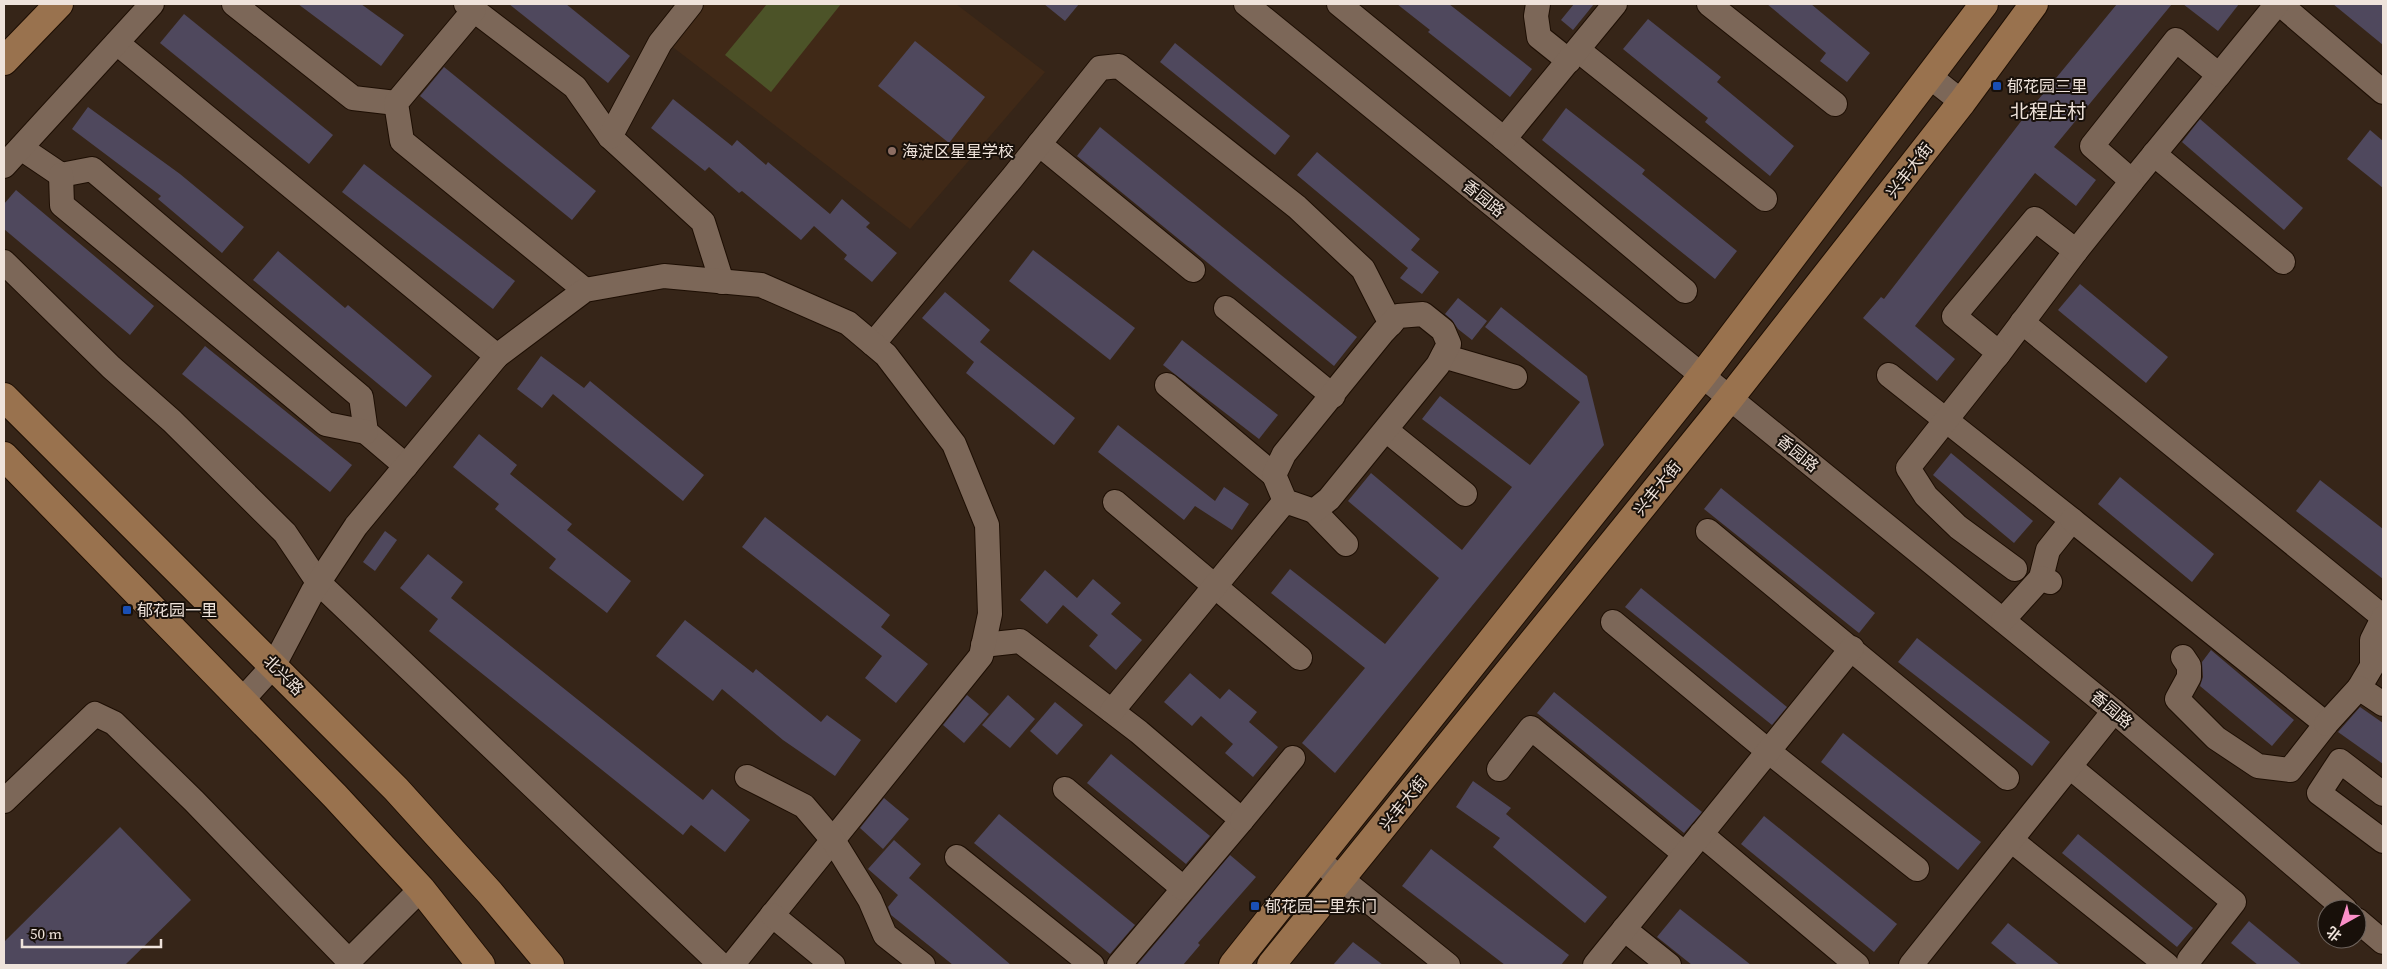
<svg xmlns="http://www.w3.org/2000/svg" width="2387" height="969" font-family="'Source Serif 4','Noto Sans SC',serif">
<rect width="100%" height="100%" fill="#362518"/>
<!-- built -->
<path fill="#402917" d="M703,4H956L1045,72L910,229L670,45Z"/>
<!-- green -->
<path fill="#4c5328" d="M767,4H841L771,92L725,55Z"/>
<!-- building -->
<g fill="#4f485d">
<path d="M298,4H361L404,35L381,66Z"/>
<path d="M509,4H566L630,56L608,83Z"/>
<path d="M1044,4H1079L1065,21Z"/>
<path d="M1397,4H1449L1532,69L1510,97L1428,32L1430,30Z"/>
<path d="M1574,4H1594L1573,30L1561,20Z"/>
<path d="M1767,4H1811L1870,53L1847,82L1820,61L1826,53Z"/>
<path d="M2117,4H2172L2054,147L2096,180L2076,206L2035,173L1915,326L1955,359L1937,381L1863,318L1881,297L1884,299L2029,111Z"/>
<path d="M2183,4H2239L2218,31Z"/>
<path d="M2333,4H2383V45Z"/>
<path d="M184,14L333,135L309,164L160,43Z"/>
<path d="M1648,19L1721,77L1717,82L1794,146L1770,176L1705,122L1708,118L1623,49Z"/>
<path d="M915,41L985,97L949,143L878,86Z"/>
<path d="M1175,43L1290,136L1275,155L1160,62Z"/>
<path d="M444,67L596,191L572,220L420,96Z"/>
<path d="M673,99L732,146L737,140L766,165L768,162L830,214L842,199L870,223L866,227L897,253L872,282L844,259L847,255L814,226L801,240L742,191L739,193L709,167L705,171L651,128Z"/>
<path d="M88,107L180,174L244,227L222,253L158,199L161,196L72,129Z"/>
<path d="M1566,108L1645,170L1642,174L1737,251L1715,279L1542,140Z"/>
<path d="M2200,119L2303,208L2284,230L2182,142Z"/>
<path d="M1100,127L1357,337L1334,366L1077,156Z"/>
<path d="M2370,130L2383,141V188L2347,159Z"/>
<path d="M1317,152L1420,239L1411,250L1439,272L1422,294L1400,278L1408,268L1297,175Z"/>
<path d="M364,164L515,281L493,309L342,192Z"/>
<path d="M16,190L154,306L130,335L4,229V204Z"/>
<path d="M1033,250L1135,328L1110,360L1009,281Z"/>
<path d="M278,251L345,308L348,305L432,376L406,407L253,280Z"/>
<path d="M2080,284L2168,357L2146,383L2058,310Z"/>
<path d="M945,292L990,330L980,342L1075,418L1054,445L966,373L974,362L922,318Z"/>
<path d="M1458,298L1487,321L1472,340L1458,329L1452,320L1445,314Z"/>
<path d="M1501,307L1587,376L1604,445L1335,773L1302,743L1365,668L1271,593L1290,569L1385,644L1439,578L1348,501L1371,473L1462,550L1512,487L1422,419L1440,396L1530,465L1580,402L1485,327Z"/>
<path d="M1182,340L1278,415L1259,439L1163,365Z"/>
<path d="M205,346L352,465L330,492L182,374Z"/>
<path d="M541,356L584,388L590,381L704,475L683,501L553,394L542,408L517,389Z"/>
<path d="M1118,425L1215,501L1224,487L1249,504L1232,530L1195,506L1184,520L1098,452Z"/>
<path d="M479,434L517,465L510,474L572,524L567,530L631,581L607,613L549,568L556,559L495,509L499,504L453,467Z"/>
<path d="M1951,453L2033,521L2014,543L1933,475Z"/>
<path d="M2120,477L2214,554L2192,582L2098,504Z"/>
<path d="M2320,480L2383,529V579L2296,511Z"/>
<path d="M1721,488L1875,613L1859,633L1704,509Z"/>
<path d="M765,517L890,615L881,627L928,664L896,703L865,678L882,656L742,547Z"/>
<path d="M385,531L397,540L375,571L363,562Z"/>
<path d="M428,554L463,582L451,598L703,800L712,789L750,820L725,852L691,825L683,835L429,631L438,619L400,588Z"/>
<path d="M1045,570L1077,598L1093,579L1121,603L1111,614L1142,640L1116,670L1089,646L1098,635L1063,605L1047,624L1020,600Z"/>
<path d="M1641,588L1787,707L1772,725L1625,607Z"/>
<path d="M685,620L753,673L756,669L821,722L827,715L861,740L835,776L783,740L722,689L713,701L656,656Z"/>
<path d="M1917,638L2050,742L2032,766L1898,662Z"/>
<path d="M2211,650L2294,720L2272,746L2200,686L2203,677L2202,662Z"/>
<path d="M1190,673L1220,699L1229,689L1257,712L1249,722L1278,747L1253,777L1225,753L1233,744L1201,716L1192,726L1164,702Z"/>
<path d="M1554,692L1702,812L1684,833L1537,713Z"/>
<path d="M967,695L989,714L964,743L943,725Z"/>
<path d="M1008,695L1035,719L1010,748L982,725Z"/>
<path d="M1055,702L1083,725L1057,755L1030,731Z"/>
<path d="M2360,707L2383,723V764L2338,732Z"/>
<path d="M1843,733L1981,842L1958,870L1821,762Z"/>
<path d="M1111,754L1210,836L1186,864L1087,783Z"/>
<path d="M1473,781L1511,808L1506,814L1607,897L1585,923L1493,847L1500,838L1456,807Z"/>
<path d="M884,798L909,819L883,849L860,828Z"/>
<path d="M999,814L1135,925L1110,954L974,843Z"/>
<path d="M1764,816L1897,924L1874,952L1741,844Z"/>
<path d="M120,827L191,900L125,965H4V942Z"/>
<path d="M2078,834L2193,928L2177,947L2062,853Z"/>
<path d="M894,840L921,864L909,878L1011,965H953L891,915L888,907L898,895L868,869Z"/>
<path d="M1431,849L1569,955L1561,965H1505L1402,886Z"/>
<path d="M1230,855L1256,877L1198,943L1200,945L1183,965H1137Z"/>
<path d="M1680,909L1751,965H1692L1657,937Z"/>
<path d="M2249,921L2302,965H2258L2231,943Z"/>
<path d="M2008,923L2060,965H2018L1991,943Z"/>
<path d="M1353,942L1383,965H1333Z"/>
</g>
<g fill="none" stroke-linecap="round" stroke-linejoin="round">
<defs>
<g id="minor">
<path d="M234,4L353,98L396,103"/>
<path d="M466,4L575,87L610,137L703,222L722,282"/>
<path d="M1246,4L2114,711L2345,909"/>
<path d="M1339,4L1504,139L1685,291"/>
<path d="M1538,4L1536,16L1539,37L1569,61"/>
<path d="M1709,4L1835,104"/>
<path d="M2280,4L2383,92"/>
<path d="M474,10L396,103L402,141L585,290"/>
<path d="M117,43L497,356"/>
<path d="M1578,50L1765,199"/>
<path d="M1929,76L1962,102"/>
<path d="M610,137L660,43L691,4"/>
<path d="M1504,139L1615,4"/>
<path d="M1039,144L1193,270"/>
<path d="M21,148L61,175L92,169L361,397L366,432L406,466"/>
<path d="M2154,154L2283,262"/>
<path d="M4,166L152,4"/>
<path d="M61,175L62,205L326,424L366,432"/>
<path d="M2132,181L2219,75"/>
<path d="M4,262L111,367L172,421L285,533L318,582L721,965"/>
<path d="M1226,308L1333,396"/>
<path d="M2022,322L2383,617"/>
<path d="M873,344L1012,178L1100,68L1119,66L1297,207L1363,269L1391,324"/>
<path d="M1443,356L1515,377"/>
<path d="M1997,356L2076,251"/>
<path d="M1889,375L2072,520L2048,550L2041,578"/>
<path d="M1167,385L1274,475"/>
<path d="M1386,430L1465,494"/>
<path d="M1115,502L1300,658"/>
<path d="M1314,511L1346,544"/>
<path d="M2072,520L2326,724L2290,770L2258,766L2216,738L2177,699L2189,677V666L2183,657"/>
<path d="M1708,531L2007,778"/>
<path d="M2015,569L1958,527L1926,496L1908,468L1999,353L1954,316L2035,219L2076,251L2132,181L2092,146L2176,40L2219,75L2277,4"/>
<path d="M2003,620L2041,578L2050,582"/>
<path d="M1613,622L1768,751L1917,869"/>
<path d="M983,645L1020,641L1139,732L1242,820L1119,965"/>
<path d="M2359,688L2372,666V640L2383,618"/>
<path d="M242,700L274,665L313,591L356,526L497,356L585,290L664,276L761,285L848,323L886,355L954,444L987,525L990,614L981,656L732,965"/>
<path d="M1112,711L1285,501L1274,475L1284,454L1383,332L1398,316L1423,314L1443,330L1449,344L1438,365L1329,499L1314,511L1285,501"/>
<path d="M2326,724L2359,688L2383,704"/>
<path d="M2070,767L2234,902L2189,960"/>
<path d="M1499,769L1531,728L1685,854"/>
<path d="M747,777L804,806L833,840L870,900L885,935L923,965"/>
<path d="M1065,789L1183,888"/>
<path d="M2383,794L2340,761L2319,793L2383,841"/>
<path d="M4,801L95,714L114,723L194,801L349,961L421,889"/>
<path d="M1242,820L1293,758"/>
<path d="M1701,834L1857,965"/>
<path d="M2011,840L2167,965"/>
<path d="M957,857L1092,965"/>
<path d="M1318,860L1448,965"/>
<path d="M772,915L833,965"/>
<path d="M2357,920L2383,942"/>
<path d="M1624,929L1669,965"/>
<path d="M1595,965L1852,648"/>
<path d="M1911,965L2114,711"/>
</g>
<g id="major">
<path d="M4,61L59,4"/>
<path d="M4,397L396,789L490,893L550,965"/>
<path d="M4,456L335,796L421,889L481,965"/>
<path d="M1233,965L1702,376L1984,4"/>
<path d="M1271,965L1730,398L1962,102L2034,4"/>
</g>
</defs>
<!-- minor casing -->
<use href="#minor" stroke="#1d0e03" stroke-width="26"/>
<!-- major casing -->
<use href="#major" stroke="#1d0e03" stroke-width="30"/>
<!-- minor -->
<use href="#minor" stroke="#7c6758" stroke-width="24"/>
<!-- major -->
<use href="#major" stroke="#99724e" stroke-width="28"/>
</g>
<!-- markers -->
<g fill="#1a4fb4" stroke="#18100a" stroke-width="2">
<rect x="1992" y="81" width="10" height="10" rx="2.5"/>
<rect x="122" y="605" width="10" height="10" rx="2.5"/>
<rect x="1250" y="901" width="10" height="10" rx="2.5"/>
</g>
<circle fill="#8d6e63" stroke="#18100a" stroke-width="2" cx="892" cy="151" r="5"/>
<g text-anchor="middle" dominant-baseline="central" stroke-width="4" stroke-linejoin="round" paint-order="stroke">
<!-- poi labels -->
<g font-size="16" fill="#efe3db" stroke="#18100a" text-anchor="start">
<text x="2007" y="86">郁花园三里</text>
<text x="902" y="151">海淀区星星学校</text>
<text x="137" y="610">郁花园一里</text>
<text x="1265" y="906">郁花园二里东门</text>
</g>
<!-- street labels -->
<g font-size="16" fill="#efe3db" stroke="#18100a">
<text transform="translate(1909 170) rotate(-52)">兴丰大街</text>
<text transform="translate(1484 198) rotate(39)">香园路</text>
<text transform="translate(1798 453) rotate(39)">香园路</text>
<text transform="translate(1657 488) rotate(-51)">兴丰大街</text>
<text transform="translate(284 675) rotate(45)">北兴路</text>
<text transform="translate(2112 709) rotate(40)">香园路</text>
<text transform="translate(1403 803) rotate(-51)">兴丰大街</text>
</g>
<!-- quarter labels -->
<g font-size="19" fill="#efe3db" stroke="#18100a">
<text x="2048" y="111">北程庄村</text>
</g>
</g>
<!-- border -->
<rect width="2387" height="969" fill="none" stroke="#efe3db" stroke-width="10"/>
<!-- north arrow -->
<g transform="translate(2342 924) rotate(219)"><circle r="24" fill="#18100a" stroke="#6e645e"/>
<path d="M0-4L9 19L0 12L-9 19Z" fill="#fa8fc8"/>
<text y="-8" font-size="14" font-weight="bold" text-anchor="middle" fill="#efe3db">北</text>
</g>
<!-- scale -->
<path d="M22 939v8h139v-8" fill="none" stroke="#efe3db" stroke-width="2.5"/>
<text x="30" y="939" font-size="15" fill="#efe3db" stroke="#18100a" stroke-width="4" paint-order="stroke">50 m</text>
</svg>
